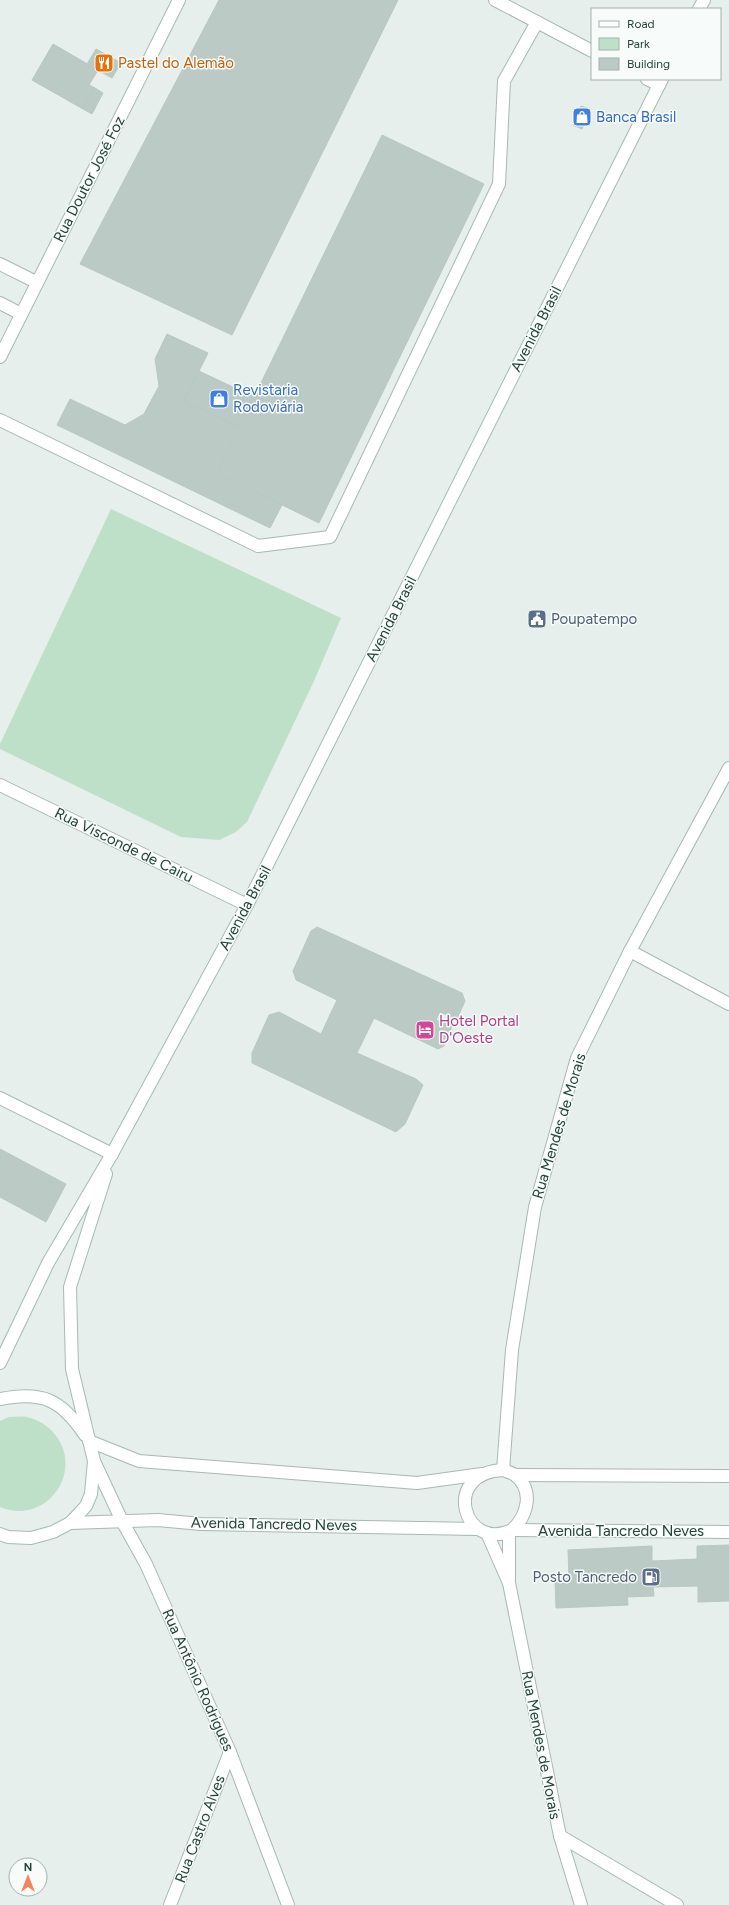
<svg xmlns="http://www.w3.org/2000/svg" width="729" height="1905" font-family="Figtree,sans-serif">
<rect width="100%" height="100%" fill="#e6efeb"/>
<!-- green -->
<g fill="#bfe0c8">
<path d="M111,509L341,618L314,681L247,822L236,832L219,840L181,837L0,749V744Z"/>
<path d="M9,1417C15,1417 22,1416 27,1417C36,1419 45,1424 51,1430C88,1467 48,1527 0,1507V1421Z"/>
</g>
<!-- building -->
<g fill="#bbcac4" stroke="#b8c9c2">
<path d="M219,0H398L232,335L80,264Z"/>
<path d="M53,44L98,70L89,85L95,88L83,109L32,80Z"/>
<path d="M96,49L121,63L112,78L87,64Z"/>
<path d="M95,88L103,93L92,114L83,109Z"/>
<path d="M581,106L590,109L582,129L573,125Z"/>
<path d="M382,135L484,184L319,523L217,473Z"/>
<path d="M167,334L208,353L184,401L239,427L217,473L282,505L270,528L57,425L70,399L125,425L144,414L159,386L155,359Z"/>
<path d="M199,371L254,397L239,427L184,401Z"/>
<path d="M317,927L462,993L465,1001L457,1019L440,1012L436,1020L452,1026L444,1046L438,1049L374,1018L357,1053L416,1079L423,1085L405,1124L396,1132L252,1063V1053L269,1015L279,1012L321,1034L337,1000L296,980L293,971L311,931Z"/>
<path d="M0,1149L66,1184L46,1222L0,1197Z"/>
<path d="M729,1545V1601L698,1602V1586L653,1587L654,1596L627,1597L626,1579H624V1576L569,1578L568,1550L652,1546V1561L697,1559V1546Z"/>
<path d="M624,1576V1579H626L628,1605L556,1608L555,1579Z"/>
</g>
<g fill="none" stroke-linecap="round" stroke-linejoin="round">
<defs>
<path id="service" d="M0,420L258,546L330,537L499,184L504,81L537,22"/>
<g id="minor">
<path d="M495,0L592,51"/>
<path d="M647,79L659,85"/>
<path d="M0,264L36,282"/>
<path d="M0,303L21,314"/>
<path d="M0,357L179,0"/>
<path d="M0,785L247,905"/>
<path d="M630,951L729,1004"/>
<path d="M0,1098L112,1154"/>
<path d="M503,1470L512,1350L535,1207L577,1058L630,951L729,768"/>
<path d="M487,1533L509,1583L560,1836L581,1905"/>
<path d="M509,1579V1532"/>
<path d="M560,1836L677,1905"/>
<path d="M170,1905L230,1752"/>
</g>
<g id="tertiary">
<path d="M89,1441L139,1461L417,1483L482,1474"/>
<path d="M94,1461L122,1521L146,1564L230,1752L288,1905"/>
<path d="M503,1470C506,1471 512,1473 515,1475C534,1490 528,1515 512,1530C464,1553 440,1473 503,1470Z"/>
<path d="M515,1475L729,1476"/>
<path d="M70,1523L158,1520L201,1524L477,1529"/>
<path d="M512,1530L729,1532"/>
</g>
<g id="secondary">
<path d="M699,9L704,0"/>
<path d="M0,1363L48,1263L112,1154L247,905L662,79"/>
<path d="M0,1399C42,1391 61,1399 85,1435"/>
<path d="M0,1534L8,1537L31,1538L53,1532L70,1523L86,1506L91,1494L94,1461L72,1369L70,1287L106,1174"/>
</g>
</defs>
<!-- service casing -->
<use href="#service" stroke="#a8b8b2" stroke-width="14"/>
<!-- minor casing -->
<use href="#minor" stroke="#a8b8b2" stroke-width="14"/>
<!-- tertiary casing -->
<use href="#tertiary" stroke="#a8b8b2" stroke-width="14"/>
<!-- secondary casing -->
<use href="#secondary" stroke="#a4bbb3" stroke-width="14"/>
<!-- service -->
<use href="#service" stroke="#fff" stroke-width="12"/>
<!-- minor -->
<use href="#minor" stroke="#fff" stroke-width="12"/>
<!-- tertiary -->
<use href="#tertiary" stroke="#fff" stroke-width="12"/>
<!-- secondary -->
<use href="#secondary" stroke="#fff" stroke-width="12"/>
</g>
<!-- icons -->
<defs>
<symbol id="restaurant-square" viewBox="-11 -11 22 22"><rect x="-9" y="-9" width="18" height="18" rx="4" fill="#e8710a" stroke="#f7fbf9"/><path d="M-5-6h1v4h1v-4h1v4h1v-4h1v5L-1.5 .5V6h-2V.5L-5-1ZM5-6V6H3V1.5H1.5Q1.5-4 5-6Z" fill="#fff"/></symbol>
<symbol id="shop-square" viewBox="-11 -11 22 22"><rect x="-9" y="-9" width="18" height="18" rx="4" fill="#3f7fe0" stroke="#f7fbf9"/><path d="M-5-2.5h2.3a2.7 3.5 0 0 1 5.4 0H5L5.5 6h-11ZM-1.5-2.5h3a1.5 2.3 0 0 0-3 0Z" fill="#fff"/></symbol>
<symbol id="civic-square" viewBox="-11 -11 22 22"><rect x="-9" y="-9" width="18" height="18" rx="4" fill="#5c6f8a" stroke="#f7fbf9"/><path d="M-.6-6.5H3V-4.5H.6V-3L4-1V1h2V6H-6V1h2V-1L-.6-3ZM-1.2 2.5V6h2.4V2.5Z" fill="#fff"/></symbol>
<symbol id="hotel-square" viewBox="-11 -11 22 22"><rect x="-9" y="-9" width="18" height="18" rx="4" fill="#d1479c" stroke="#f7fbf9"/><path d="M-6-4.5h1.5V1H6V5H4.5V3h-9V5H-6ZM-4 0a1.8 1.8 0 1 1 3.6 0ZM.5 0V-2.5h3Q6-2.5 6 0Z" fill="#fff"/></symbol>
<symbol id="fuel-square" viewBox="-11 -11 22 22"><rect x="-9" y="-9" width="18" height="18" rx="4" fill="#5c6f8a" stroke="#f7fbf9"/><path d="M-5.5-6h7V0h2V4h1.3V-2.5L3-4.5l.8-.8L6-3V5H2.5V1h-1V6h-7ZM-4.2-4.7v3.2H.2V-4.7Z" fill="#fff"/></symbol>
</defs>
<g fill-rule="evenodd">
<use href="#restaurant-square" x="93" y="52" width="22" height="22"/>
<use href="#shop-square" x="571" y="106" width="22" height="22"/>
<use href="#shop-square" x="208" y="388" width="22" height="22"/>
<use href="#civic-square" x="526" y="608" width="22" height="22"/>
<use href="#hotel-square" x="414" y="1019" width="22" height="22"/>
<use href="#fuel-square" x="640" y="1566" width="22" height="22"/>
</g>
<g text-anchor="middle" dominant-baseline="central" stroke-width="3" stroke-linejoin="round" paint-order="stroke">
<!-- food labels -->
<g font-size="15" fill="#c56008" stroke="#f7fbf9" text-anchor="start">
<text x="118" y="63">Pastel do Alemão</text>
</g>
<!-- shop labels -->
<g font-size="15" fill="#366cbe" stroke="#f7fbf9" text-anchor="start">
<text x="596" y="117">Banca Brasil</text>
<text x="233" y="390">Revistaria<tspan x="233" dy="17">Rodoviária</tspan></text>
</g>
<!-- street labels -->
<g font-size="15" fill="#24423a" stroke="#f7fbf9">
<text transform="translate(89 179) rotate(-63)">Rua Doutor José Foz</text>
<text transform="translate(536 329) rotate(-63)">Avenida Brasil</text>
<text transform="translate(391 619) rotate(-63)">Avenida Brasil</text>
<text transform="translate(124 845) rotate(26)">Rua Visconde de Cairu</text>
<text transform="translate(245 908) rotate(-62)">Avenida Brasil</text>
<text transform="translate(559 1126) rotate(-73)">Rua Mendes de Morais</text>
<text transform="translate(274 1524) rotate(1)">Avenida Tancredo Neves</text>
<text x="621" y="1531">Avenida Tancredo Neves</text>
<text transform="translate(198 1680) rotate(66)">Rua Antônio Rodrigues</text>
<text transform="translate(541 1745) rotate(79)">Rua Mendes de Morais</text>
<text transform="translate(200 1829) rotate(-69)">Rua Castro Alves</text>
</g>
<!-- service labels -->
<g font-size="15" fill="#4e5e75" stroke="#f7fbf9" text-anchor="start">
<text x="551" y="619">Poupatempo</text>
<text x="637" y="1577" text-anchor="end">Posto Tancredo</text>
</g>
<!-- hotel labels -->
<g font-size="15" fill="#b23c85" stroke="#f7fbf9" text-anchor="start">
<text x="439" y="1021">Hotel Portal<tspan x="439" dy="17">D'Oeste</tspan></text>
</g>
</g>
<!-- legend -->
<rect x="591" y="8" width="130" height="72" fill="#f7fbf9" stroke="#a3b1ad"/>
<rect x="599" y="21" width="20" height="6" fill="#ffffff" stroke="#a3b1ad"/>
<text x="627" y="28" font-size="12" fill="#24423a">Road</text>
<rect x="599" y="38" width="20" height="12" fill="#bfe0c8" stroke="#a3b1ad"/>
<text x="627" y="48" font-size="12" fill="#24423a">Park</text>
<rect x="599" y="58" width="20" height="12" fill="#bbcac4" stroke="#a3b1ad"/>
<text x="627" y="68" font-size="12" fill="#24423a">Building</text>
<!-- north arrow -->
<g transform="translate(28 1877)"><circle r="19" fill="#f7fbf9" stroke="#a3b1ad"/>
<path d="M0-3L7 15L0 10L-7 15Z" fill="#f4845f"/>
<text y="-6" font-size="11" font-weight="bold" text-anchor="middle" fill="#24423a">N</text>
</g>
</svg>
